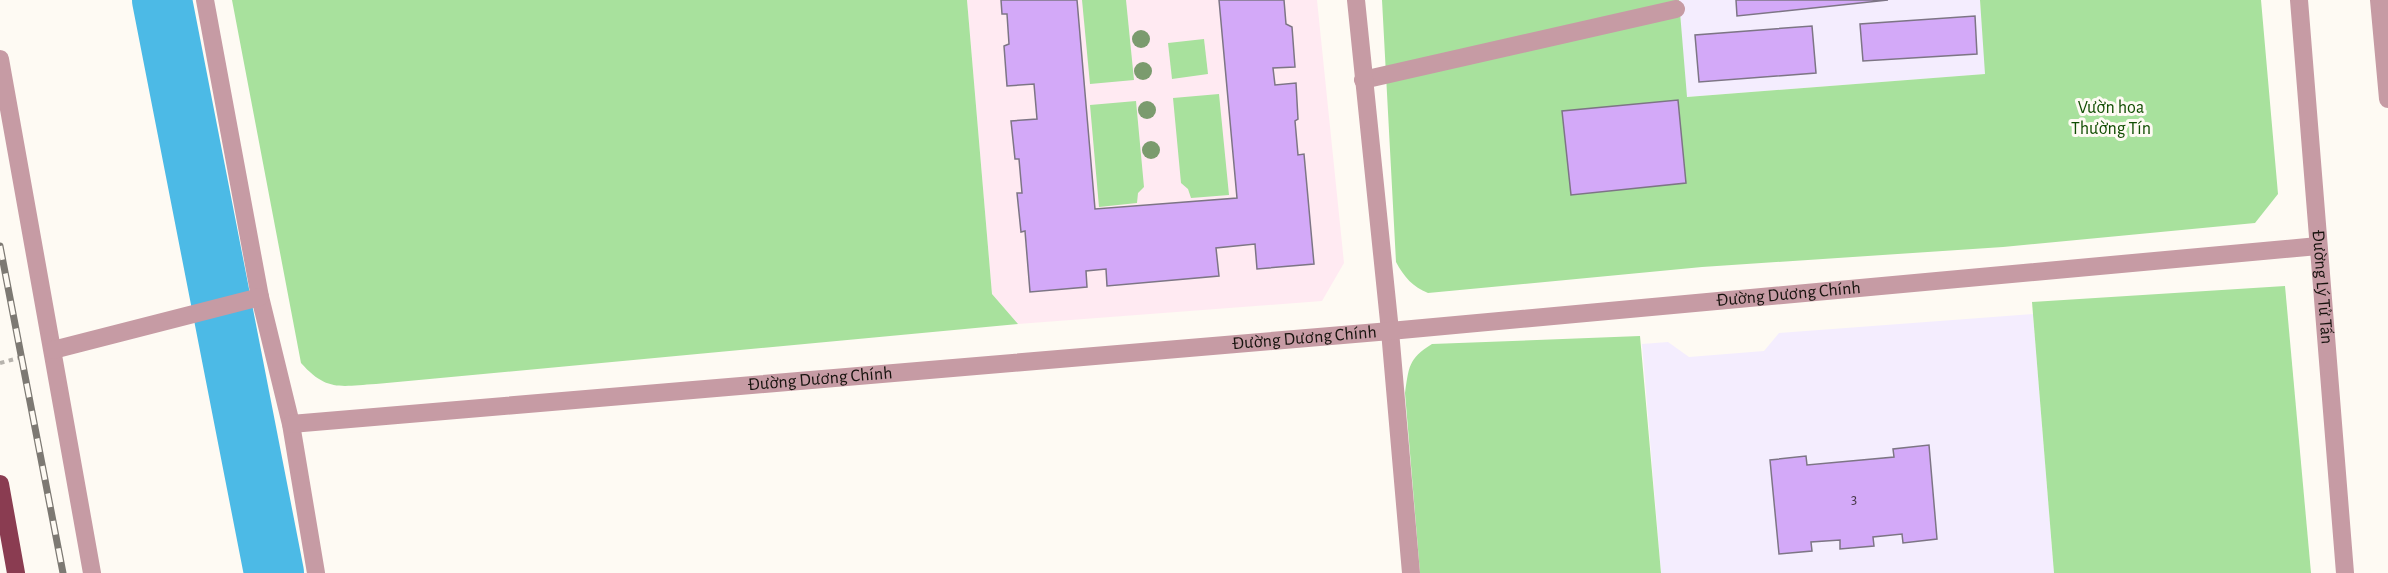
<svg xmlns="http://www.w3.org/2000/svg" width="2388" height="573" font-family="'Alegreya Sans',sans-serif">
<rect width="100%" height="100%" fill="#fefaf3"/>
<!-- commercial -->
<g fill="#f4edfe">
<path d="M1679,0H1980L1986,74L1686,97Z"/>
<path d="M2033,314L2054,573H1661L1642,344L1668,342L1689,357L1764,351L1779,333Z"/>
</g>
<!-- education -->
<path fill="#ffeaf2" d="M967,0H1317L1344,263L1322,301L1018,324L992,294Z"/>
<!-- green -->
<g fill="#a8e19d">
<path d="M232,0H967L992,294L1018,324L376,384C340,386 327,392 301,363Z"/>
<path d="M1082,0H1126L1134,80L1090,84Z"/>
<path d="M1382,0H1679L1687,97L1985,74L1980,0H2261L2278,194L2255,223L2003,247L1702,267L1428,293C1413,287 1404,277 1396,262Z"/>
<path d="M1204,39L1208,74L1172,79L1168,43Z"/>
<path d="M1219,94L1229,195L1191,198L1188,189L1181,183L1173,98Z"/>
<path d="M1136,101L1144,187L1138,193L1137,203L1099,207L1090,105Z"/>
<path d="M2285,286L2311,573H2054L2032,302Z"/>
<path d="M1640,336L1661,573H1420L1405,393C1409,367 1408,359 1432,344Z"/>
</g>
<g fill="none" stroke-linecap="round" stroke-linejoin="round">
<!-- river -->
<path stroke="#4cbae6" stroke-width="60" d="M162,0L274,573"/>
</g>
<!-- building -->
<g fill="#d3a9f8" stroke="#7d7585" stroke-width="1.5">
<path d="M1001,0H1077L1095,209L1237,198L1219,0H1284L1286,24L1292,27L1295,67L1273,68L1275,85L1296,83L1298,119L1295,121L1298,155L1304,154L1314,264L1257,269L1255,244L1216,248L1219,276L1107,286L1106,269L1086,271L1087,287L1030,292L1025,231L1021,232L1017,193H1022L1019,159H1015L1011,121L1037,119L1034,84L1007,86L1004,46L1009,44L1007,14H1002Z"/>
<path d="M1736,0H1888L1737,16Z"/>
<path d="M1975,16L1977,54L1863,61L1860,24Z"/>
<path d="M1812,26L1816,73L1699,82L1695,35Z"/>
<path d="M1678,100L1686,183L1571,195L1562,111Z"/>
<path d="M1929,445L1937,539L1903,543L1902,534L1873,537L1874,546L1840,549V540L1811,542L1812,551L1779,554L1770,460L1806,456L1807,465L1894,457L1893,449Z"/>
</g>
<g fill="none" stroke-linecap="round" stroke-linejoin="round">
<!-- path -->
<path stroke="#b7b3ad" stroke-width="4" stroke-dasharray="4.5 4.5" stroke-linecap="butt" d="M0,363L26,356"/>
<!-- service -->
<path stroke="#c69ba4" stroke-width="18" d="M1363,80L1676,9"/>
<!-- minor -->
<g stroke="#c69ba4" stroke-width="18">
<path d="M205,0L260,297L291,424L316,573"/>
<path d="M1356,0L1390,331L1411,573"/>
<path d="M0,59L92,573"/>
<path d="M53,350L260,297"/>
<path id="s1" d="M291,424L1390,331L2318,246"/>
</g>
<!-- tertiary -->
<g stroke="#c69ba4" stroke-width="18">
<path id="s2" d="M2299,0L2345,573"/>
<path d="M2379,0L2388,99"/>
</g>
<!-- trunk -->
<path stroke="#8a3c51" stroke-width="18" d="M0,484L16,573"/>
<defs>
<path id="rail" d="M0,246L63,573"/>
</defs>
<!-- rail casing -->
<use href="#rail" stroke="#7d7973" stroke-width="7"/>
<!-- rail -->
<use href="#rail" stroke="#fefaf3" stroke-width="4.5" stroke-dasharray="14" stroke-linecap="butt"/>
</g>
<!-- trees -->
<g fill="#7b9b6e">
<circle cx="1141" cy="39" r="9"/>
<circle cx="1143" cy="71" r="9"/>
<circle cx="1147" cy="110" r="9"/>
<circle cx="1151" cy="150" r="9"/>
</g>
<g text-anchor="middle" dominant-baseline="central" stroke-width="6" stroke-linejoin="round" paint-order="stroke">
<!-- number labels -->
<g font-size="15" fill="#463848">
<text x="1854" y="499">3</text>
</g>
<!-- park labels -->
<g font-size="18" fill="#104d02" stroke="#fefaf3">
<text x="2111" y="108">Vườn hoa<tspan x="2111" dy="21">Thường Tín</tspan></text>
</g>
<!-- street labels -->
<g font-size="18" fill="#17130e" stroke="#fefaf3">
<text stroke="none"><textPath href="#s2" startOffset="288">Đường Lý Tử Tấn</textPath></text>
<text stroke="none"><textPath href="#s1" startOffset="1503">Đường Dương Chính</textPath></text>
<text stroke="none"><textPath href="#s1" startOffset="1017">Đường Dương Chính</textPath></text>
<text stroke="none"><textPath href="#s1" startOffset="531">Đường Dương Chính</textPath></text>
</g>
</g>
</svg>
